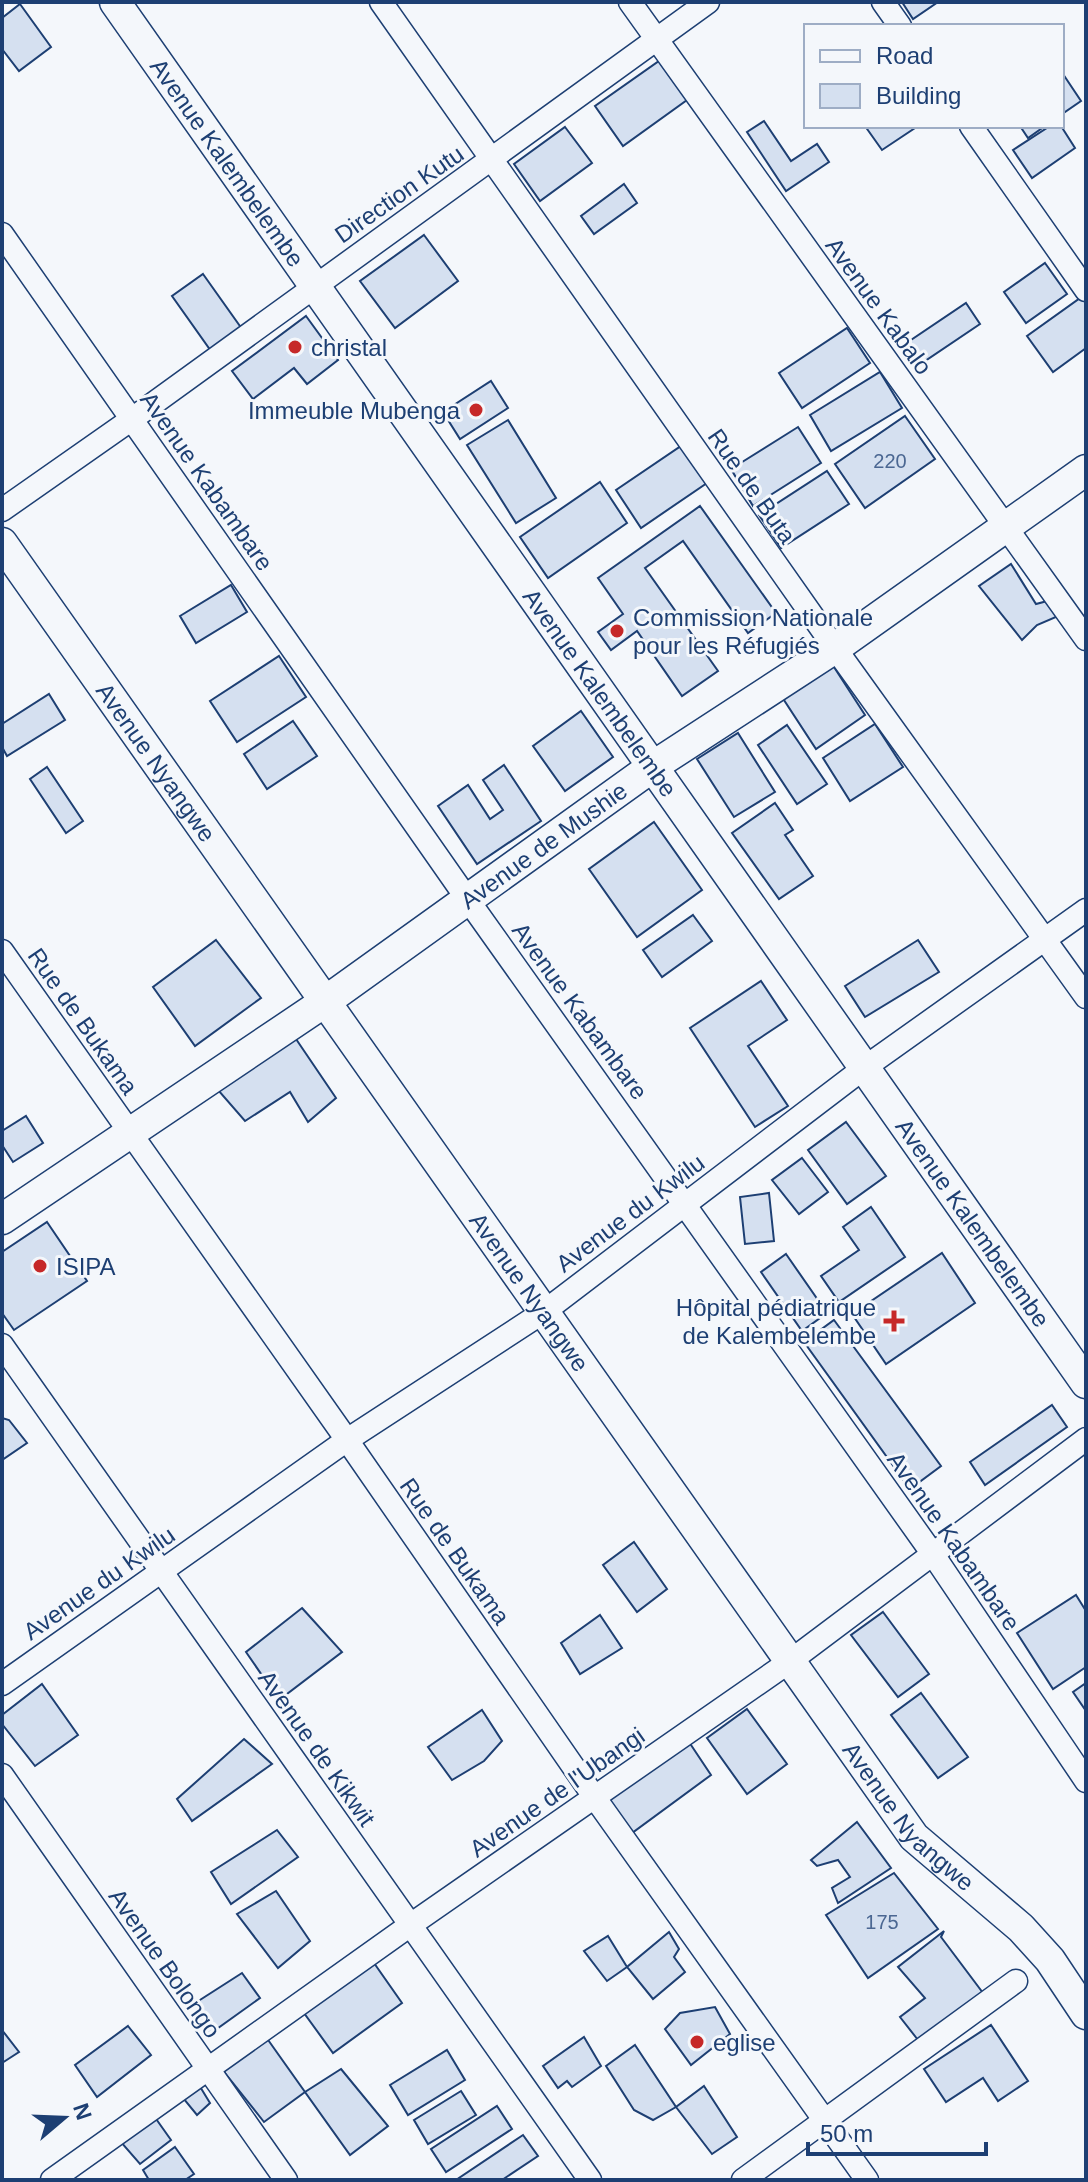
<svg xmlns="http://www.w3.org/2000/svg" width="1088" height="2182" font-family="Arial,sans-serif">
<rect width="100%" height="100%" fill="#f4f7fb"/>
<!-- building -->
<g fill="#d5e0f0" stroke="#1d3f73" stroke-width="2">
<path d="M902,2H938L913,19Z"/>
<path d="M20,4L51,47L19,71L2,49V18Z"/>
<path d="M659,61L687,100L623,146L595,106Z"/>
<path d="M1065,77L1081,101L1062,114V79Z"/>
<path d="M764,121L791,161L817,144L829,162L786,191L747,132Z"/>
<path d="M865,126H918L882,150Z"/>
<path d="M1020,126H1045L1028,138Z"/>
<path d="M1050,126H1061L1075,148L1032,178L1013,150Z"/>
<path d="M565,127L592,163L540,201L514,164Z"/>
<path d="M624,184L637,203L594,234L581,216Z"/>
<path d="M424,235L458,281L395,328L360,281Z"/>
<path d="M1045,263L1067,294L1026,323L1004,292Z"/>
<path d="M203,274L242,329L211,351L172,296Z"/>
<path d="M1083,296L1086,300V348L1053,372L1027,336Z"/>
<path d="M966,303L980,324L922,363L908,342Z"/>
<path d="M306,316L338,360L307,384L294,368L253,399L232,371Z"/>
<path d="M847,328L870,363L802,408L779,373Z"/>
<path d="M880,372L902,408L831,451L810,415Z"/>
<path d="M491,381L508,408L460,439L443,412Z"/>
<path d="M905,416L935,459L865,508L835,464Z"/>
<path d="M508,420L556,498L516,523L467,445Z"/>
<path d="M798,427L821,463L753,506L731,469Z"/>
<path d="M681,446L707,483L641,528L616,490Z"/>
<path d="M827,471L849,504L781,548L759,515Z"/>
<path d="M600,482L627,523L548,578L520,537Z"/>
<path d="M700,506L776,613L748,633L683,541L645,568L718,671L682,696L637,631L611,650L598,632L623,614L598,578Z"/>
<path d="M1011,564L1036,604L1051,600L1056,617L1037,625L1022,640L979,586Z"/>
<path d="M231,585L247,612L196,643L180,616Z"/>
<path d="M279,656L306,697L237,742L210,701Z"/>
<path d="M832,664L865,715L816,749L782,697Z"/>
<path d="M49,694L65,720L7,756L2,747V724Z"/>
<path d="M581,711L613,757L565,791L533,746Z"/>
<path d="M293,721L317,756L267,789L244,754Z"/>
<path d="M875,724L903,767L850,801L823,758Z"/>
<path d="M787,725L827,784L797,804L758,745Z"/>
<path d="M738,733L775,792L734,817L697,759Z"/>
<path d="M504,765L541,821L477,864L438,806L468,785L490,819L503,810L483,780Z"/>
<path d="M47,767L83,821L66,833L30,779Z"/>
<path d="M775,803L793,830L785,835L813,876L779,899L732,833Z"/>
<path d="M654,822L702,890L637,937L589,869Z"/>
<path d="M693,915L712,941L662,977L643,950Z"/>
<path d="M216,940L261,998L195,1046L153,987Z"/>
<path d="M918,940L939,972L865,1017L845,986Z"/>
<path d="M761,981L787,1020L748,1046L788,1106L755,1127L690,1028Z"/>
<path d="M296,1039L336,1098L308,1122L290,1092L245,1121L218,1090Z"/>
<path d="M26,1116L43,1143L13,1162L2,1145V1131Z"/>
<path d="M846,1122L886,1176L847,1204L808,1150Z"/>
<path d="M802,1158L828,1192L799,1214L772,1180Z"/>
<path d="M769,1193L774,1241L745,1244L740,1197Z"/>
<path d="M871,1207L905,1257L839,1302L821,1276L859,1250L843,1227Z"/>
<path d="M47,1222L87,1281L14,1330L2,1313V1252Z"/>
<path d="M942,1253L975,1303L886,1364L852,1314Z"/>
<path d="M786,1254L827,1313L802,1331L761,1272Z"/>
<path d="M834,1320L941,1466L910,1489L804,1342Z"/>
<path d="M1052,1405L1067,1427L985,1485L970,1462Z"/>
<path d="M2,1418L9,1420L27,1443L2,1460Z"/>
<path d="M634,1542L667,1589L637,1612L603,1565Z"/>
<path d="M1076,1595L1086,1611V1667L1053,1689L1017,1633Z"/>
<path d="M302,1608L342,1652L279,1700L246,1652Z"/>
<path d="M883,1612L929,1674L898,1697L851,1635Z"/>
<path d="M600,1615L622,1648L580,1674L561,1643Z"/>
<path d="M1086,1683V1711L1073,1692Z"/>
<path d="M42,1684L78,1735L35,1766L2,1724V1715Z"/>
<path d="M921,1693L968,1757L938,1778L891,1715Z"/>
<path d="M747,1709L787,1764L747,1794L707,1738Z"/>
<path d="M482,1710L502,1741L484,1761L452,1780L428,1747Z"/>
<path d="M244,1739L272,1764L192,1821L177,1799Z"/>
<path d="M689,1742L711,1775L632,1833L606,1798Z"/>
<path d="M857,1822L891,1868L838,1903L832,1888L850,1877L838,1860L817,1866L811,1860Z"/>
<path d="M277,1830L298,1857L231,1904L211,1872Z"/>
<path d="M894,1873L938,1929L868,1978L826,1915Z"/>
<path d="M276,1891L310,1941L278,1968L237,1914Z"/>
<path d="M944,1931L941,1937L983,1993L918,2040L900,2017L925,1998L898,1967Z"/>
<path d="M669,1932L679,1949L674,1957L685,1972L653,1999L627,1967Z"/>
<path d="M608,1936L627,1967L607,1981L584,1951Z"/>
<path d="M374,1963L402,2003L333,2053L304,2013Z"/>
<path d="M242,1973L260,1998L207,2036L189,2007Z"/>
<path d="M715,2007L730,2034L691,2065L665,2029L680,2013Z"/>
<path d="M991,2025L1028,2081L998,2101L983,2078L946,2102L924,2069Z"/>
<path d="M128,2026L151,2055L97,2097L75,2065Z"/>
<path d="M2,2030L19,2052L2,2063Z"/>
<path d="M266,2037L305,2092L264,2122L221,2068Z"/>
<path d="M584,2037L601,2066L572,2087L567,2081L558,2088L543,2066Z"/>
<path d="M635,2045L676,2107L653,2120L634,2110L606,2066Z"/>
<path d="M447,2050L465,2080L408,2115L390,2085Z"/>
<path d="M341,2069L388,2126L350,2155L305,2092Z"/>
<path d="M199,2085L210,2103L197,2115L183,2098Z"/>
<path d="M704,2086L737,2137L712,2154L676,2107Z"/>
<path d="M461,2091L476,2115L428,2144L414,2120Z"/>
<path d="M497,2106L512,2129L446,2172L431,2149Z"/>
<path d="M154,2116L171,2140L140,2164L120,2141Z"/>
<path d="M523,2135L538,2156L502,2180H456Z"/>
<path d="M175,2147L194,2174L185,2180H149L143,2170Z"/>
</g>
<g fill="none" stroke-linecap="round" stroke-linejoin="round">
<defs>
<g id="street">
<path d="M381,2L835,648L1086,997"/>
<path d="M630,2L1086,639"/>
<path d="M883,2L900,26"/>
<path d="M971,126L1086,290"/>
<path d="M2,234L468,900L932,1553L1086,1781"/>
<path d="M2,510L132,419L708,2"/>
<path d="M2,951L347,1440L595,1798L867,2180"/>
<path d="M2,1345C200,1622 392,1903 590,2180"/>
<path d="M2,1684L347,1440L545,1311L864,1068L1086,910"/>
<path d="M2,1775L286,2180"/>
<path d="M52,2180L409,1926L789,1662L1086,1439"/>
<path d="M743,2180L1016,1981"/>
</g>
<g id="secondary">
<path id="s1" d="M115,2L1086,1383"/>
<path id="s2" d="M2,543L914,1837L1021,1928L1050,1960L1086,2014"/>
<path id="s3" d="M2,1219L326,1001L652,767L835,648L1086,470"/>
</g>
</defs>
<!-- street casing -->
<use href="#street" stroke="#1d3f73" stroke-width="25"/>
<!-- secondary casing -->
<use href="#secondary" stroke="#1d3f73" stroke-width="33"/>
<!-- street -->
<use href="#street" stroke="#f4f7fb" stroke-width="22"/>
<!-- secondary -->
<use href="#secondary" stroke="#f4f7fb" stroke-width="30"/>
</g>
<!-- markers -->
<g fill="#c62828" stroke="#f4f7fb" stroke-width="3">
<circle cx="295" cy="347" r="8"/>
<circle cx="476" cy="410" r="8"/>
<circle cx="617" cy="631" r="8"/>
<circle cx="40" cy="1266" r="8"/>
<path d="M890 1309h8v8h8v8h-8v8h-8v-8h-8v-8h8z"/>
<circle cx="697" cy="2042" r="8"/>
</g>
<g text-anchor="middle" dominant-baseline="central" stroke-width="6" stroke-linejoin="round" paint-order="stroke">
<!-- number labels -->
<g font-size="20" fill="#4b6792">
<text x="890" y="461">220</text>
<text x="882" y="1922">175</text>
</g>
<!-- street labels -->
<g font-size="24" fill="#1d3f73" stroke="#f4f7fb">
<text stroke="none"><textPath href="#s1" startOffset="196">Avenue Kalembelembe</textPath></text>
<text transform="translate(399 194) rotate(-35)">Direction Kutu</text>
<text transform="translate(879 306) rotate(54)">Avenue Kabalo</text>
<text transform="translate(207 481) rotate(55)">Avenue Kabambare</text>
<text transform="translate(752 486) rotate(55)">Rue de Buta</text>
<text stroke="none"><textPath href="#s1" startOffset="844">Avenue Kalembelembe</textPath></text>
<text stroke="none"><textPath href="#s2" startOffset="268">Avenue Nyangwe</textPath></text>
<text stroke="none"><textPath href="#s3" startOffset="658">Avenue de Mushie</textPath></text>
<text transform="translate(580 1011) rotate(54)">Avenue Kabambare</text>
<text transform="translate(83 1021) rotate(55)">Rue de Bukama</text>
<text transform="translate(630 1213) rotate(-37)">Avenue du Kwilu</text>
<text stroke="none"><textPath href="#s1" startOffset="1492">Avenue Kalembelembe</textPath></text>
<text stroke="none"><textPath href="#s2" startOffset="916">Avenue Nyangwe</textPath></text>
<text transform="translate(954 1541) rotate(55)">Avenue Kabambare</text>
<text transform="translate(455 1551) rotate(55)">Rue de Bukama</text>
<text transform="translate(99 1583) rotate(-35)">Avenue du Kwilu</text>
<text transform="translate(317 1748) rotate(55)">Avenue de Kikwit</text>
<text transform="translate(557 1792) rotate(-35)">Avenue de l'Ubangi</text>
<text stroke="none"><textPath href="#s2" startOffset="1564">Avenue Nyangwe</textPath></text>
<text transform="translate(165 1963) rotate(55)">Avenue Bolongo</text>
</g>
<!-- poi labels -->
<g font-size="24" fill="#1d3f73" stroke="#f4f7fb" text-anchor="start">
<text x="311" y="347">christal</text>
<text x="460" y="410" text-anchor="end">Immeuble Mubenga</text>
<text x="633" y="617">Commission Nationale<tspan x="633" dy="28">pour les Réfugiés</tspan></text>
<text x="56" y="1266">ISIPA</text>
<text x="876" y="1307" text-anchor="end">Hôpital pédiatrique<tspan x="876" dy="28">de Kalembelembe</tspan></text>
<text x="713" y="2042">eglise</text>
</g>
</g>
<!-- border -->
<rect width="1088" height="2182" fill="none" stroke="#1d3f73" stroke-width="8"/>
<!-- legend -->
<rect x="804" y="24" width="260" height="104" fill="#f4f7fb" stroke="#9eadc5" stroke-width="2"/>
<rect x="820" y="50" width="40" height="12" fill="#f4f7fb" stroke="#9eadc5" stroke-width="2"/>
<text x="876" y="64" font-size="24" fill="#1d3f73">Road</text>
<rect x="820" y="84" width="40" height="24" fill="#d5e0f0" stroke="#9eadc5" stroke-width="2"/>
<text x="876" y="104" font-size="24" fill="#1d3f73">Building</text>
<!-- north arrow -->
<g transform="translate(64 2118) rotate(71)" stroke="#f4f7fb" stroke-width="6" paint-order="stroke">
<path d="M0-6L14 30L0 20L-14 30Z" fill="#1d3f73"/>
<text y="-12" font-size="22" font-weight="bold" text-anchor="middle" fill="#1d3f73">N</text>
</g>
<!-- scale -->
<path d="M808 2142v12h178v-12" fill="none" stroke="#1d3f73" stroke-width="4"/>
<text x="820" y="2142" font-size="24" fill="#1d3f73" stroke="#f4f7fb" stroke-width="6" paint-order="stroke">50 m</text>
</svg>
